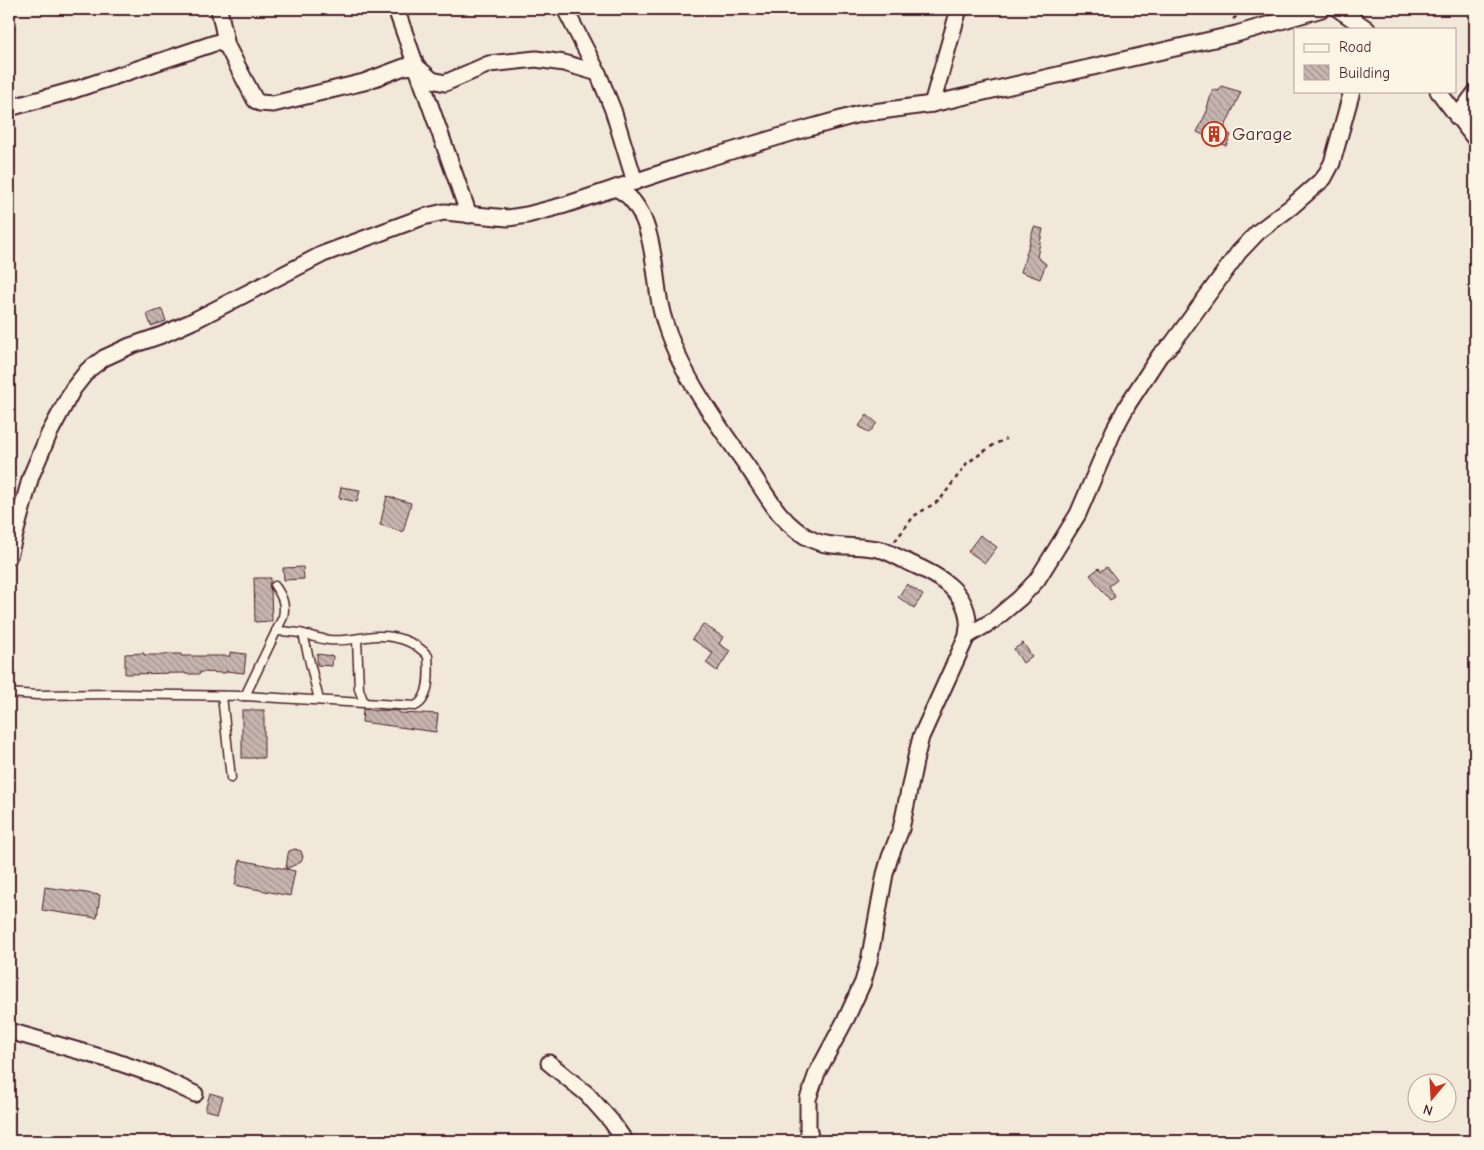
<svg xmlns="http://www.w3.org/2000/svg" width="1484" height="1150" font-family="'Comic Neue',sans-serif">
<defs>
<pattern id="building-back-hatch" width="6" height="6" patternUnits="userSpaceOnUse" patternTransform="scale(1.25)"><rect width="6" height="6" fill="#c7b6af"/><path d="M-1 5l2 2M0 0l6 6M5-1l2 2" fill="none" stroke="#a4938f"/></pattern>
</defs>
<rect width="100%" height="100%" fill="#f1e8da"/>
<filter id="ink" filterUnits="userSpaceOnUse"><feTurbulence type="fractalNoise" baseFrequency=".02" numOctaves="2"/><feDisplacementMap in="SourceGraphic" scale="10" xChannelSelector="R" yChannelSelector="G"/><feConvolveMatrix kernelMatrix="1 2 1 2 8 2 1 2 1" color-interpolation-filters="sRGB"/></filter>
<g filter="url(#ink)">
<!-- building -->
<g fill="url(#building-back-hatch)" stroke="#4a1f2b">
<path d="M1221,86L1241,92L1223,131L1231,135L1226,146L1197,132L1208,109L1207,108L1213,89L1219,91Z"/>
<path d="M1034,227L1043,229L1037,257L1046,264L1040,279L1021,272Z"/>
<path d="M162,309L166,321L151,326L147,314Z"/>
<path d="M867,415L877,423L869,433L859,426Z"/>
<path d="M341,487L360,490L357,502L339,498Z"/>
<path d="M387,496L411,503L403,532L380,525Z"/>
<path d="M980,535L997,547L985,563L968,551Z"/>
<path d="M303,567L304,579L284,580L283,568Z"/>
<path d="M1107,567L1117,580L1109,586L1115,597L1110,600L1090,575L1099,568L1101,571Z"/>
<path d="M254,578H271L269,586L271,591L272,621L255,622Z"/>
<path d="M907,584L923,595L914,608L898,597Z"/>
<path d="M703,624L723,637L719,644L730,651L717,671L706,663L713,653L692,639Z"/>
<path d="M1023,643L1032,656L1023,663L1014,649Z"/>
<path d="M230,652L246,654L244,673L226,671V673L200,672V674H185V673L125,674V654L144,653V655H166V654H181V656H230Z"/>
<path d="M317,654L333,656L332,666L317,665Z"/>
<path d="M363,709L378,711V710L399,711V713L422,714V713L438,714L436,732L362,722Z"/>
<rect x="242" y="710" width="22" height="48"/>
<path d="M295,849L301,851L303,857L301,862L286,869L295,871L290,896L235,885L240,860L286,869L288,854L289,851Z"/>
<path d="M45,887L100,895L97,918L42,910Z"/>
<path d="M210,1093L223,1097L218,1113L205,1110Z"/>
</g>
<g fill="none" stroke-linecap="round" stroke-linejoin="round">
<defs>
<g id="service">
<path d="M303,634L319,700"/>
<path d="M357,639L359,689L364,703"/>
<path d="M9,693L37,695L114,694L245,696L415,706C431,699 429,670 428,656C415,641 395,635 376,636C360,637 345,642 329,640C319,639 309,635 299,633C292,632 284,631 276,631"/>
<path d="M222,696L231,778"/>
<path d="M245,696L283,617C286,604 282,596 275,586"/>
</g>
<g id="minor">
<path d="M219,9L227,46"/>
<path d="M396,9L469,215"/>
<path d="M565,9L598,73L613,110L635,182"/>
<path d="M1338,9L1367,29"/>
<path d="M1438,91L1475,139"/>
<path d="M932,104L959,9"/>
<path d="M9,108L74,90L218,42L227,46L255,100L260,103L273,104L364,82L404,67L416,66L432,80L445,83L489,64L536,59L564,63L598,73"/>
<path d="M1457,117L1475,93"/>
<path d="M616,188C620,191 625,193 629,197C654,221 654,272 660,304C671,360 714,420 747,466C758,482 767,498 779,513C789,525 800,535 815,541C836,549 860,544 882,550C891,553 901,559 910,563C935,574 966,589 968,621C969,625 967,631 967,636L921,737L916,757L901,829L890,857L885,874L869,961L863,982L847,1017L817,1073L808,1099V1127L811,1141"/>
<path d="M9,556L31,476L49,434L73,389L88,370L104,358L130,346L162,335L193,321L323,254L423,217L444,212L508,218L527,215L565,205L685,165L798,131L859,114L932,104L1236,34L1322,9"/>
<path d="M967,636L994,620L1020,598L1037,580L1078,514L1114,430L1128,404L1160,355L1172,344L1239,252L1258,232L1291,207L1324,178L1332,163L1352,91"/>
<path d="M9,1031L114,1061L155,1075L195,1094"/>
<path d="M549,1063L587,1094L611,1121L625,1141"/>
</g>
</defs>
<!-- service casing -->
<use href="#service" stroke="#4a1f2b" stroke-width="11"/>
<!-- minor casing -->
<use href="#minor" stroke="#4a1f2b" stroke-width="19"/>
<!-- path -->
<g stroke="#4a1f2b" stroke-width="2.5" stroke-dasharray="4 4" stroke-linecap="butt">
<path d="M1233,19L1248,9"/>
<path d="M895,541L914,516L940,500L967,463L995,444L1006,439"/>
</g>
<!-- service -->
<use href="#service" stroke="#fcf5e5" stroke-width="8"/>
<!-- minor -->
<use href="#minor" stroke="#fcf5e5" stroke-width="15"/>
</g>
</g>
<!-- icons -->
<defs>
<symbol id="building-ring" viewBox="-11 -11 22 22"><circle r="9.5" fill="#fcf5e5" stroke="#c8321e" stroke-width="1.5"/><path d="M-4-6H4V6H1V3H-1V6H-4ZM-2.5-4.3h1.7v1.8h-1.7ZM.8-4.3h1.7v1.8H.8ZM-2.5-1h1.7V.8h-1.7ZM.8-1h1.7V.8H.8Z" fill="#c8321e"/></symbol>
</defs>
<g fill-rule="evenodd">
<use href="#building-ring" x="1200" y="120" width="28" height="28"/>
</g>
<g text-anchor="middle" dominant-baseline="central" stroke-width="4.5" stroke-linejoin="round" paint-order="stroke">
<!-- poi labels -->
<g font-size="19" fill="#4a1f2b" stroke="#fcf5e5" text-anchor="start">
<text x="1232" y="134">Garage</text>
</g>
</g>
<!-- margin -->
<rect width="1484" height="1150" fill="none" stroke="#fcf5e5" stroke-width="30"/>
<rect x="15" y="15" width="1454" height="1120" fill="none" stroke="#4a1f2b" stroke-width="2" filter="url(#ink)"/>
<!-- legend -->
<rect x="1294" y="28" width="162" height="65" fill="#fcf5e5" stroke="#b59f9b"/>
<rect x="1304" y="44" width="25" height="8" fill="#fcf5e5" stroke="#b59f9b"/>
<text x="1339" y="52" font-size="15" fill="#4a1f2b">Road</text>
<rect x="1304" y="65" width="25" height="15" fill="url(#building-back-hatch)" stroke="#b59f9b"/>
<text x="1339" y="78" font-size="15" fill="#4a1f2b">Building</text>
<!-- north arrow -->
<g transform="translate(1432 1098) rotate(198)"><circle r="24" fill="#fcf5e5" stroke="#b59f9b"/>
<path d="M0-4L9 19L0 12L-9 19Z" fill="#c8321e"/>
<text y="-8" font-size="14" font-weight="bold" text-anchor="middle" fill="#4a1f2b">N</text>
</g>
</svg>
